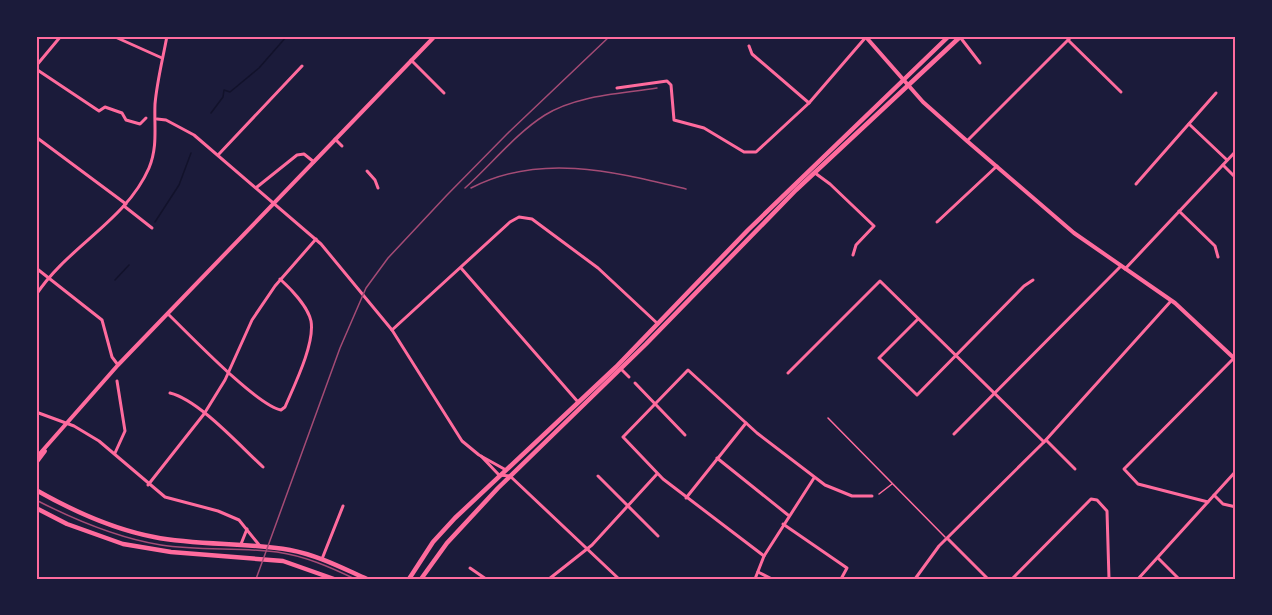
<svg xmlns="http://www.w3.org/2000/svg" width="1272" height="615" font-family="Quicksand,sans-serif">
<rect width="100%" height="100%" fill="#1b1b3a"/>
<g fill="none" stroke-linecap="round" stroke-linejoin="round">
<!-- stream -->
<g stroke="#12122b" stroke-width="1.5">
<path d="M211,113L223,97L224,90L230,92L259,68L287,36"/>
<path d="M155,222L179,185L191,153"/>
<path d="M115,280L129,265"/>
</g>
<!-- service -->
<g stroke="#ff6b9d" stroke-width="1.5">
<path d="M828,418L945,537"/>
<path d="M879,494L892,484"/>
</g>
<!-- minor -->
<g stroke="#ff6b9d" stroke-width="3">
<path d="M113,36L162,58"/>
<path d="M960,37L980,63"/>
<path d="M1068,40L1121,92"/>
<path d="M749,46L752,54L809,103"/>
<path d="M411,60L444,93"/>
<path d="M36,66L61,36"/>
<path d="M36,69L99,111L105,107L122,113L126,120L140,124L146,118"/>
<path d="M617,88L667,81L671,85L674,120L704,128L744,152H756L809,103L866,37"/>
<path d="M157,119L166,120L194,135L321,244L392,330L462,441L479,455L506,470"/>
<path d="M1189,124L1227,160"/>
<path d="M36,137L126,204"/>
<path d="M335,139L342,146"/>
<path d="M967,141L1072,36"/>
<path d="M219,154L302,66"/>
<path d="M1223,165L1236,178"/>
<path d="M367,171L375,180L378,188"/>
<path d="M815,173L830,184L874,226L856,245L853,255"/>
<path d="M1136,184L1216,93"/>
<path d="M257,187L297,155L304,154L314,162"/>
<path d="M124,206L152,228"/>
<path d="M1179,211L1215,246L1218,257"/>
<path d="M937,222L997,166"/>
<path d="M36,268L102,320L112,357L118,365"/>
<path d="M461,268L578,402"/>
<path d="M1125,269L1236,151"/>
<path d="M36,295C67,247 126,221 149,168C158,146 154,127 155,104C157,81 163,58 167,36"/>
<path d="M168,314C189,334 256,405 281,410L285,407C294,386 315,344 311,321C308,307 291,289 280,279"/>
<path d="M918,319L879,358L917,395L1024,286L1033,280"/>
<path d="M392,330L510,222L519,217L532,219L598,268L658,324"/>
<path d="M621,369L629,377"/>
<path d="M788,373L880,281L1044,442"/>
<path d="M635,383L685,435"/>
<path d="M170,393C199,400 240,446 263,467"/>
<path d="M36,412L74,426L99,441L165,497L218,511L239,520L260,546"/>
<path d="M954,434L1121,266"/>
<path d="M1046,440L1075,469"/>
<path d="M115,453L125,431L117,381"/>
<path d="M481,456L499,475L510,476"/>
<path d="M717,458L788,515"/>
<path d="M510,476L619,579"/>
<path d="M598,476L658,536"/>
<path d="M148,485L204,414L225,380L252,320L275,286L316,239"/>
<path d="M1214,495L1223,504L1236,507"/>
<path d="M686,498L746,423"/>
<path d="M1208,502L1138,484L1124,469L1236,356"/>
<path d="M783,524L847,568L841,579"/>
<path d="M948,539L988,579"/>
<path d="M241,544L247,529"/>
<path d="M764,556L663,479L623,437L688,370L757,433L825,485L852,496H872"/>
<path d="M1158,558L1179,579"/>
<path d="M322,559L343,506"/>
<path d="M470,568L486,579"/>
<path d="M758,572L772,579"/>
<path d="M549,579L592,545L657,474"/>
<path d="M755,579L764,556L814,478"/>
<path d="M915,579L939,546L1044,442L1171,301"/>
<path d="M1012,579L1091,499L1097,500L1107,511L1109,579"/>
<path d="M1138,579L1236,471"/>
</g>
<!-- tertiary -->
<path stroke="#ff6b9d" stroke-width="4" d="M865,36L923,102L967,141L1074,233L1175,303L1236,360"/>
<!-- secondary -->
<g stroke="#ff6b9d" stroke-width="4">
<path d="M36,458L118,365L435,36"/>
<path d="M36,463L45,451"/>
</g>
<!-- primary -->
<g stroke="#ff6b9d" stroke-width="4.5">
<path d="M36,490C73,511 112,529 154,537C199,546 245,542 290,550C317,555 342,568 367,579"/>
<path d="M36,508L67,524L123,544L171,552L283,561L334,579"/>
<path d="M409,579L433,542L455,518L616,367L748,230L949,36"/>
<path d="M421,579L447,543L498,488L646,344L796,190L961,36"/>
</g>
<!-- tram -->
<path stroke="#a44b75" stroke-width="1.5" d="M36,500C75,520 117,538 161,545C199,551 239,547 277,552C305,556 330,567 355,579"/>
<!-- rail -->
<g stroke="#a44b75" stroke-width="1.5">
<path d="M465,188C491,165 515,134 545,115C577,95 621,94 657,88"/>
<path d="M471,188C540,152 616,172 686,189"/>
<path d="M256,579L340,348L366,288L388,258L447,195L507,134L610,36"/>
</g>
</g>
<!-- border -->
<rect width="1272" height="615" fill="none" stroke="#1b1b3a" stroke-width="75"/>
<rect x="38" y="38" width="1196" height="540" fill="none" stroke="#ff6b9d" stroke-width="2"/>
</svg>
